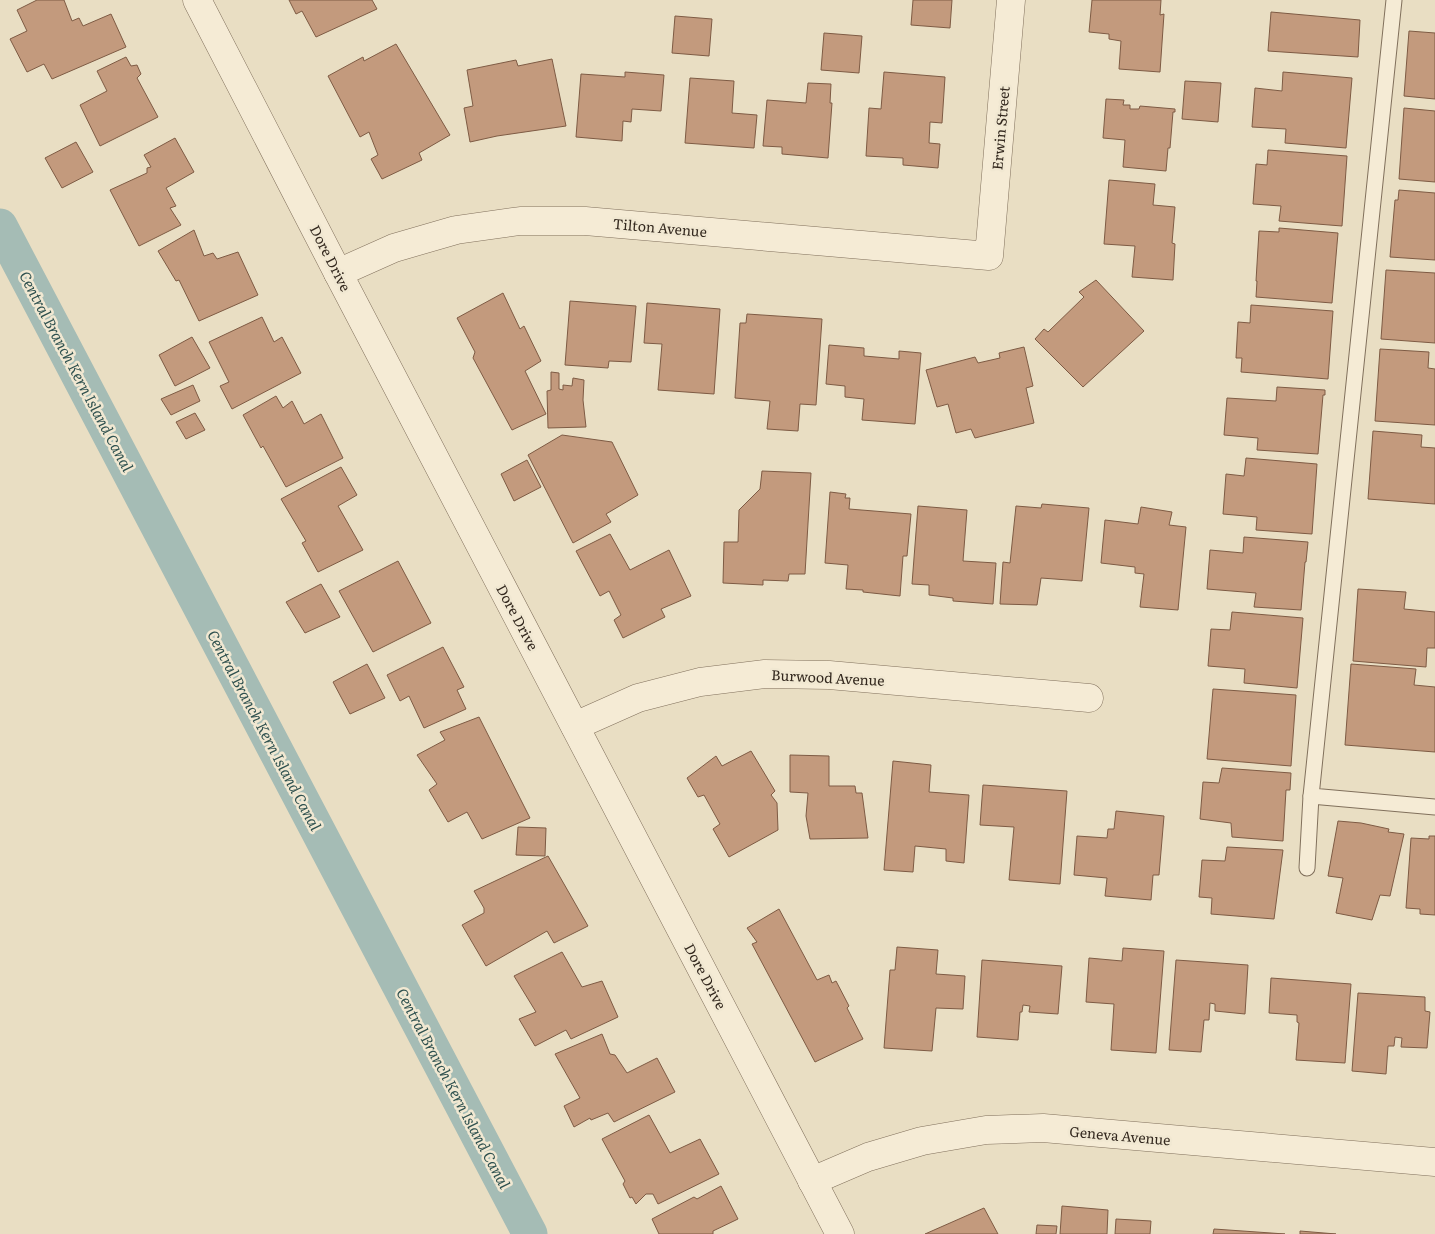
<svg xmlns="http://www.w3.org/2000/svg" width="1435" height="1234" font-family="Literata,serif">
<rect width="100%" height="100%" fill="#e9dec3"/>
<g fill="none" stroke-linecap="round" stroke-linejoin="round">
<!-- canal -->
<path stroke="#a5bcb5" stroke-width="35" d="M0,226L530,1234"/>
</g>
<!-- building -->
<g fill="#c39a7d" stroke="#7e5b44">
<path d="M37,0H64L72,21L79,18L83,26L111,14L126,47L52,79L44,64L27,72L10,39L27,31L17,10Z"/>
<path d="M289,0H372L377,9L316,37L302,11L296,14Z"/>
<path d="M913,0H952L950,28L911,25Z"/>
<path d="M1092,0H1161L1160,15L1164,14L1160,72L1119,69L1121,41L1109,39V34L1089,32Z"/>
<path d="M1271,12L1360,20L1358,57L1268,51Z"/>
<path d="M675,16L712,19L709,56L672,53Z"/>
<path d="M1409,31L1435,33V99L1404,96Z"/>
<path d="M824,33L862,36L859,73L821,70Z"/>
<path d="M396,44L450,135L419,153L422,160L382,179L371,159L378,155L369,132L360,137L328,76L363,57L364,61Z"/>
<path d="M126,57L131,66L137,65L141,74L137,78L158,117L100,146L80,105L107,91L97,71Z"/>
<path d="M552,59L566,126L497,136L470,142L464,108L473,106L467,70L516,60L518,66Z"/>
<path d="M625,72L664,75L661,111L632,109L631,122L623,121L622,141L576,137L581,74L625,77Z"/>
<path d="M884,72L945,77L942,123L930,122L929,143L940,144L938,168L903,165V158L866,156L869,108L881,109Z"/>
<path d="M1283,72L1352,78L1346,148L1285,143L1286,129L1252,127L1255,88L1282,91Z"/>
<path d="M690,78L734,81L732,113L757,115L754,148L685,143Z"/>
<path d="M1185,81L1221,83L1218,122L1182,119Z"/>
<path d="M808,83L831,84L830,103H832L828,158L782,154V147L763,146L767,100L806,103Z"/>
<path d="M1106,99L1124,100L1123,105H1130V109H1139L1140,106L1175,109V112H1173L1170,148H1168L1166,171L1123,167L1125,140L1103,138Z"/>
<path d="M1404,108L1435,111V182L1399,179Z"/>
<path d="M175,138L194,172L166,188L176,206L170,208L181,225L139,246L110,190L147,173V168L151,167L144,155Z"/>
<path d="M76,142L93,172L62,188L45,158Z"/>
<path d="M1268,150L1347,156L1342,226L1279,221L1281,206L1253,204L1256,164L1267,165Z"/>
<path d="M1109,180L1155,184L1153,205L1175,207L1172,243L1175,244L1173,280L1132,277L1135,246L1104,244Z"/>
<path d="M1399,190L1435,193V260L1390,257L1395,200H1398Z"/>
<path d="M1279,228L1338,233L1332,303L1256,297L1257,281H1256L1259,231L1279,232Z"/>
<path d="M194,230L204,256L213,253L217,259L238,252L258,295L199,321L179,280L176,281L158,251Z"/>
<path d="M1386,270L1435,273V343L1381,339Z"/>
<path d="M1096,280L1144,331L1083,387L1035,339L1044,329L1048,332L1084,297L1079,292Z"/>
<path d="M503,293L520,329L524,326L541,361L525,371L546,414L512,430L473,358L475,352L457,318Z"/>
<path d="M570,301L636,306L631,362L609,361L608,368L565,365Z"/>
<path d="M647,303L720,309L714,394L658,390L662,344L644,343Z"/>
<path d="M1251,305L1333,311L1328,379L1241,372L1242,358H1236L1238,322L1250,323Z"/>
<path d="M747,314L822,319L816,405L800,404L798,431L767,429L770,401L735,398L740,323H746Z"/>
<path d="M262,317L274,342L282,337L301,373L232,409L220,386L229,382L209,342Z"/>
<path d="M192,337L210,368L175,386L159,355Z"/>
<path d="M829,345L864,348V356L899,359V351L921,353L915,424L862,420L864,399L845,397V386L826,384Z"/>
<path d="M1024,347L1033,386L1026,388L1034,423L975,438L971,429L956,433L948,404L937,407L926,370L975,357L978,363L1000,358L999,353Z"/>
<path d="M1380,349L1429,352L1428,368L1435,369V425L1375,421Z"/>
<path d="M551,372L559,373V389L563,390V385L572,386L573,378L584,380L583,400L586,427L548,428L547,391L551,390Z"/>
<path d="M193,385L200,401L171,415L161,399Z"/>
<path d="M1277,387L1325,390V395H1323L1318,454L1257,450L1258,438L1224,435L1227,398L1276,401Z"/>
<path d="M276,396L283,408L292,401L304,424L321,414L343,458L286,487L263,446L261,448L243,415Z"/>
<path d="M195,413L205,430L186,439L176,422Z"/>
<path d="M1373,431L1422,435L1421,447L1435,448V504L1368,499Z"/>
<path d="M562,435L612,442L638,495L606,514L611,522L573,543L528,455Z"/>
<path d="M1246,458L1317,464L1312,534L1256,530L1257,517L1223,514L1226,474L1244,476Z"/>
<path d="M527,460L541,487L514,501L501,474Z"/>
<path d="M341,467L357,495L338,506L363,550L318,572L302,543L306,541L281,499Z"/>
<path d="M762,471L811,473L805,574H789L788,581L763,580V585L723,583L724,542H738L739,510L760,489Z"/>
<path d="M830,492L846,494L845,498H850L849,509L911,514L907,556H903L900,596L863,592V590L846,589L848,565L825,563Z"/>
<path d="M1042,504L1089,508L1082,581L1041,578L1037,605L1000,604L1003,562L1010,563L1016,506L1041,508Z"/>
<path d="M918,506L967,510L963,561L996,563L993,604L953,601V598L929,595V585L912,584Z"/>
<path d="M1141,507L1172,512L1169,525L1186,527L1178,610L1140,607L1144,574L1135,573V567L1101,563L1105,520L1138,524Z"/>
<path d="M610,534L630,570L669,550L691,596L661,609L665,617L623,638L614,620L621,615L609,591L600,596L576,551Z"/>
<path d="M1244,537L1308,542L1306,562H1305L1301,610L1254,607L1256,593L1207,589L1210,550L1243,553Z"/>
<path d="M398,561L431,623L373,652L339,591Z"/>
<path d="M321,584L340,617L305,633L286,602Z"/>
<path d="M1358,589L1406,592L1404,609L1435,612V648H1427L1426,667L1353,661Z"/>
<path d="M1232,612L1303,618L1297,688L1244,683L1245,669L1208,666L1211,629L1230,630Z"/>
<path d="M443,647L464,687L457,690L466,709L424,728L409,696L400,701L387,675Z"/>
<path d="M367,664L385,698L350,714L333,682Z"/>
<path d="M1351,664L1416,669L1414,685L1435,687V752L1345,745Z"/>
<path d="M1213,689L1296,695L1291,766L1207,759Z"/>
<path d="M479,717L530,818L482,839L467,812L448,822L429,790L437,784L417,755L445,740L440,732Z"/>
<path d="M751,751L775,791L771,795L777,803L778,830L729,857L713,829L720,824L704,795L698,797L687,778L716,756L722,766Z"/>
<path d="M790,755L829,756V786H855L856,793H862L868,838L810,839L806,816L808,793L790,792Z"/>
<path d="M893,761L931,765L929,792L969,795L964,863L946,861V849L915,846L913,872L884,870Z"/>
<path d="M1222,768L1291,773L1290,790H1286L1283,841L1232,837L1231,823L1200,819L1203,782L1219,783Z"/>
<path d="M983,785L1067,791L1060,884L1009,880L1014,827L980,825Z"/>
<path d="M1116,811L1164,816L1159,875H1153L1151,900L1105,896L1107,878L1074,875L1077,836L1107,838L1108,829H1114Z"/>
<path d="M1338,821L1361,823L1389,829L1388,832L1404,834L1390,896L1380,895L1372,920L1336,913L1343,878L1328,876Z"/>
<path d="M518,827L546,828L545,856L516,855Z"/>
<path d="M1429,836H1435V915L1420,914V909L1406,908L1411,838L1429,839Z"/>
<path d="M1227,847L1283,850L1274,919L1211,914L1212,898L1199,897L1202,860L1225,861Z"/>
<path d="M548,856L588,926L554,943L547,931L486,966L462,925L484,913V908L474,891Z"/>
<path d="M779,909L817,980L829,975L832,983L836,981L849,1006L847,1008L863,1039L815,1062L752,944L757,942L747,928Z"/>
<path d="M897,947L938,950L936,974L965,976L963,1009L936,1008L932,1051L884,1048L890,970H895Z"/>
<path d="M1123,948L1164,951L1156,1053L1111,1050L1114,1004L1086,1002L1089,958L1122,961Z"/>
<path d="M562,952L582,987L602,981L618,1017L571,1039L566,1030L535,1046L519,1019L536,1012L514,976Z"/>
<path d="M982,960L1062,966L1058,1014L1029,1012L1030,1006L1023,1005L1022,1012H1020L1018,1040L977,1037Z"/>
<path d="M1176,960L1248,965L1245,1014L1215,1011V1004L1210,1003L1209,1020H1204L1201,1052L1169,1050Z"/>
<path d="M1271,978L1351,984L1345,1063L1296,1060L1299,1023L1297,1022V1015L1269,1013Z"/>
<path d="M1358,993L1425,997V1011L1430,1012L1427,1048L1401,1047L1402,1038L1395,1037L1394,1046H1388L1386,1074L1352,1071Z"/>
<path d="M602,1034L610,1054L615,1055L627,1073L657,1058L675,1092L614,1122L608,1113L591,1120L590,1118L574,1127L564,1106L580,1098L555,1054Z"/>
<path d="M649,1115L670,1153L700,1139L719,1174L658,1204L653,1194H646L636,1204L632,1197L630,1198L623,1184L625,1181L602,1139Z"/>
<path d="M721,1186L738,1219L713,1231V1234H659L652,1219L694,1197L697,1199Z"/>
<path d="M1062,1206L1108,1210L1107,1234H1060Z"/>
<path d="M984,1208L998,1234H925Z"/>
<path d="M1116,1219L1151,1221L1150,1234H1115Z"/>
<path d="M1037,1225L1057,1226L1056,1234H1036Z"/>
<path d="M1214,1229L1285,1234H1213Z"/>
<path d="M1300,1231L1336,1234H1300Z"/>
</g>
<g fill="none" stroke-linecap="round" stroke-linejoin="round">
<defs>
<g id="service">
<path d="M1394,0L1311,796L1435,807"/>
<path d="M1307,868L1311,796"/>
</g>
<g id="minor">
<path d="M197,0L338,273L840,1234"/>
<path d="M338,273L394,248L456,230L520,221H585L989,256L1011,0"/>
<path d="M575,726L638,698L700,682L765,674L829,675L1089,698"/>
<path d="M812,1181L868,1157L922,1141L986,1130L1043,1128L1435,1162"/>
</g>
</defs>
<!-- service casing -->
<use href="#service" stroke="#81705c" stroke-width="17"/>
<!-- minor casing -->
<use href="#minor" stroke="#81705c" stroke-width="29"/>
<!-- service -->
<use href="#service" stroke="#f5ebd5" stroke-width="15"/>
<!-- minor -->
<use href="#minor" stroke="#f5ebd5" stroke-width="28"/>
</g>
<g text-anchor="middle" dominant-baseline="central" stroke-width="5" stroke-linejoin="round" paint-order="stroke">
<!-- street labels -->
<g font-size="14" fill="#33281e" stroke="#f1e8d2">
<text transform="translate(1000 128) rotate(-85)">Erwin Street</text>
<text transform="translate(660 227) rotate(5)">Tilton Avenue</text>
<text transform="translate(331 258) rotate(63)">Dore Drive</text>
<text transform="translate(518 617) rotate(62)">Dore Drive</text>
<text transform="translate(828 677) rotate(3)">Burwood Avenue</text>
<text transform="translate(706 976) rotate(62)">Dore Drive</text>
<text transform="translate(1120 1135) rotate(5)">Geneva Avenue</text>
</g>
<!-- water labels -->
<g font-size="15" font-style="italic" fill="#2f514f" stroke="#f1e8d2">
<text transform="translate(77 371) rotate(62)">Central Branch Kern Island Canal</text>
<text transform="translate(265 730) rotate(62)">Central Branch Kern Island Canal</text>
<text transform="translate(454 1088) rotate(62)">Central Branch Kern Island Canal</text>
</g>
</g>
</svg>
